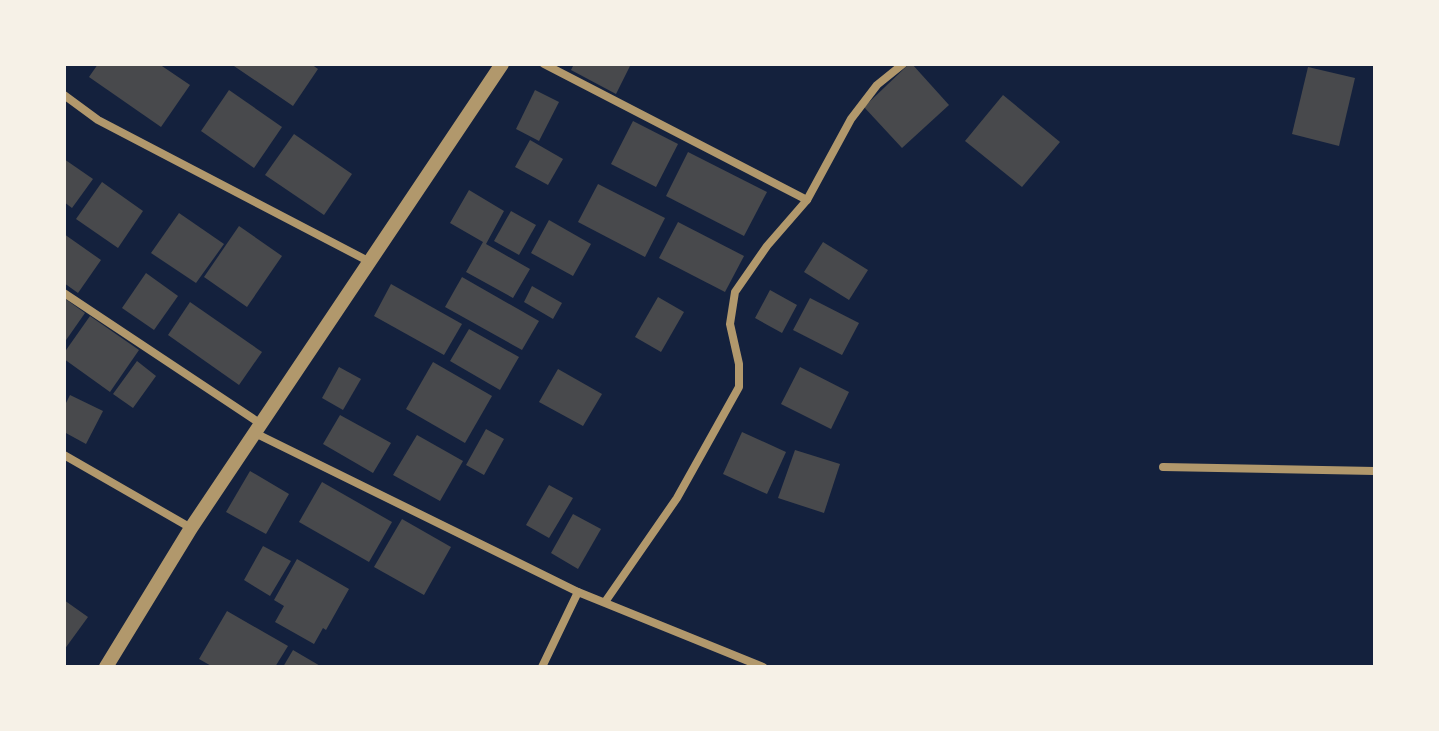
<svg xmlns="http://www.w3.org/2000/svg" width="1439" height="731" font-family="'DM Sans',sans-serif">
<rect width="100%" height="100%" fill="#14213d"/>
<!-- building -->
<g fill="#48494c">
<path d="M98,64H159L190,85L161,127L89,77Z"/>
<path d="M231,64H311L318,69L293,106Z"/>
<path d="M574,64H631L616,94L571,70Z"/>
<path d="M909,64H912L949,105L902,148L864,107Z"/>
<path d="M1308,67L1355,78L1339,146L1292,134Z"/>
<path d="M229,90L282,127L254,168L201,131Z"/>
<path d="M535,90L559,102L539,141L516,129Z"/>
<path d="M1003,95L1060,142L1022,187L965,141Z"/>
<path d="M633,121L678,144L656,187L611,164Z"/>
<path d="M294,134L352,174L324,215L265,175Z"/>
<path d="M530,140L563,159L548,185L515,167Z"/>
<path d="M688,152L767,192L744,236L666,196Z"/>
<path d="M64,159L93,179L72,208L64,202Z"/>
<path d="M102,182L143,211L118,248L76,219Z"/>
<path d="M598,184L665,218L645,257L578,222Z"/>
<path d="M469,190L504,211L486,244L530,269L513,298L466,272L483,242L450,223Z"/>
<path d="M511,211L536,225L519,255L494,241Z"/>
<path d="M179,213L224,244L196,283L151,253Z"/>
<path d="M549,220L591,244L573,276L531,253Z"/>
<path d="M678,222L744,256L725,292L659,258Z"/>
<path d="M239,226L282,256L247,307L204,277Z"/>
<path d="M64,234L101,260L78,293L64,283Z"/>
<path d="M823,242L868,270L849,300L804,272Z"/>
<path d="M146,273L178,296L154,330L122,308Z"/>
<path d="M462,277L539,321L522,350L445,307Z"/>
<path d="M391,284L462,324L444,355L374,316Z"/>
<path d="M532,286L562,303L553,319L524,302Z"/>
<path d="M770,290L797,305L782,333L755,318Z"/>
<path d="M658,297L684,312L661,352L635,337Z"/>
<path d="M64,298L85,313L64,343Z"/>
<path d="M810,298L859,323L842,355L793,330Z"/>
<path d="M190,302L262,352L239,385L168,335Z"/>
<path d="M90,316L139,350L110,392L64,359V353Z"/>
<path d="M469,329L519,357L500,390L450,361Z"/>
<path d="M137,361L156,376L133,408L113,394Z"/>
<path d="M433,362L492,396L465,443L406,409Z"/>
<path d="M339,367L361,379L343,410L322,398Z"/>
<path d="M800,367L849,392L831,429L781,404Z"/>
<path d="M558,369L602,394L583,426L539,402Z"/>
<path d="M70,395L103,411L86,444L64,432V407Z"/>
<path d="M340,415L391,443L373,473L323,444Z"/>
<path d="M486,429L504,439L484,475L466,465Z"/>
<path d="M742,432L786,452L767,494L723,474Z"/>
<path d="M417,435L463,461L440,501L393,475Z"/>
<path d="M795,450L840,464L824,513L778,498Z"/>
<path d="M250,471L289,494L266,534L226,512Z"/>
<path d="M322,482L392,522L369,562L299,522Z"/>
<path d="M549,485L573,498L549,538L526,525Z"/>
<path d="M573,514L601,529L578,569L551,553Z"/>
<path d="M402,519L451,547L424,595L374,567Z"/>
<path d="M263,546L291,561L270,596L244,580Z"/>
<path d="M297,559L349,589L326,630L323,628L314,644L275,622L284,606L274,600Z"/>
<path d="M64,600L88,617L64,650Z"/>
<path d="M227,611L288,646L275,667H213L199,659Z"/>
<path d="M293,650L322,667H283Z"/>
</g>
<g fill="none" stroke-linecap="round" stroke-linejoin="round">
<!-- minor -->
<g stroke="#b1986c" stroke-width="8">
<path d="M544,64L807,200"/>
<path d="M64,95L98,120L370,262"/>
<path d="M64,293L261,424"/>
<path d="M255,433L578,592L763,667"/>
<path d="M64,455L191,528"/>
<path d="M1163,467L1375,471"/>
<path d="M605,602L677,498L739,387V364L730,324L735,292L767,246L807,200L851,119L877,85L903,64"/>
<path d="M542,667L578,592"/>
</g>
<!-- tertiary -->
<path stroke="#b1986c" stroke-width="14" d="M106,667L191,528L502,64"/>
</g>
<!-- border -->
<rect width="1439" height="731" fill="none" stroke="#f6f1e7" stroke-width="132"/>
</svg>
